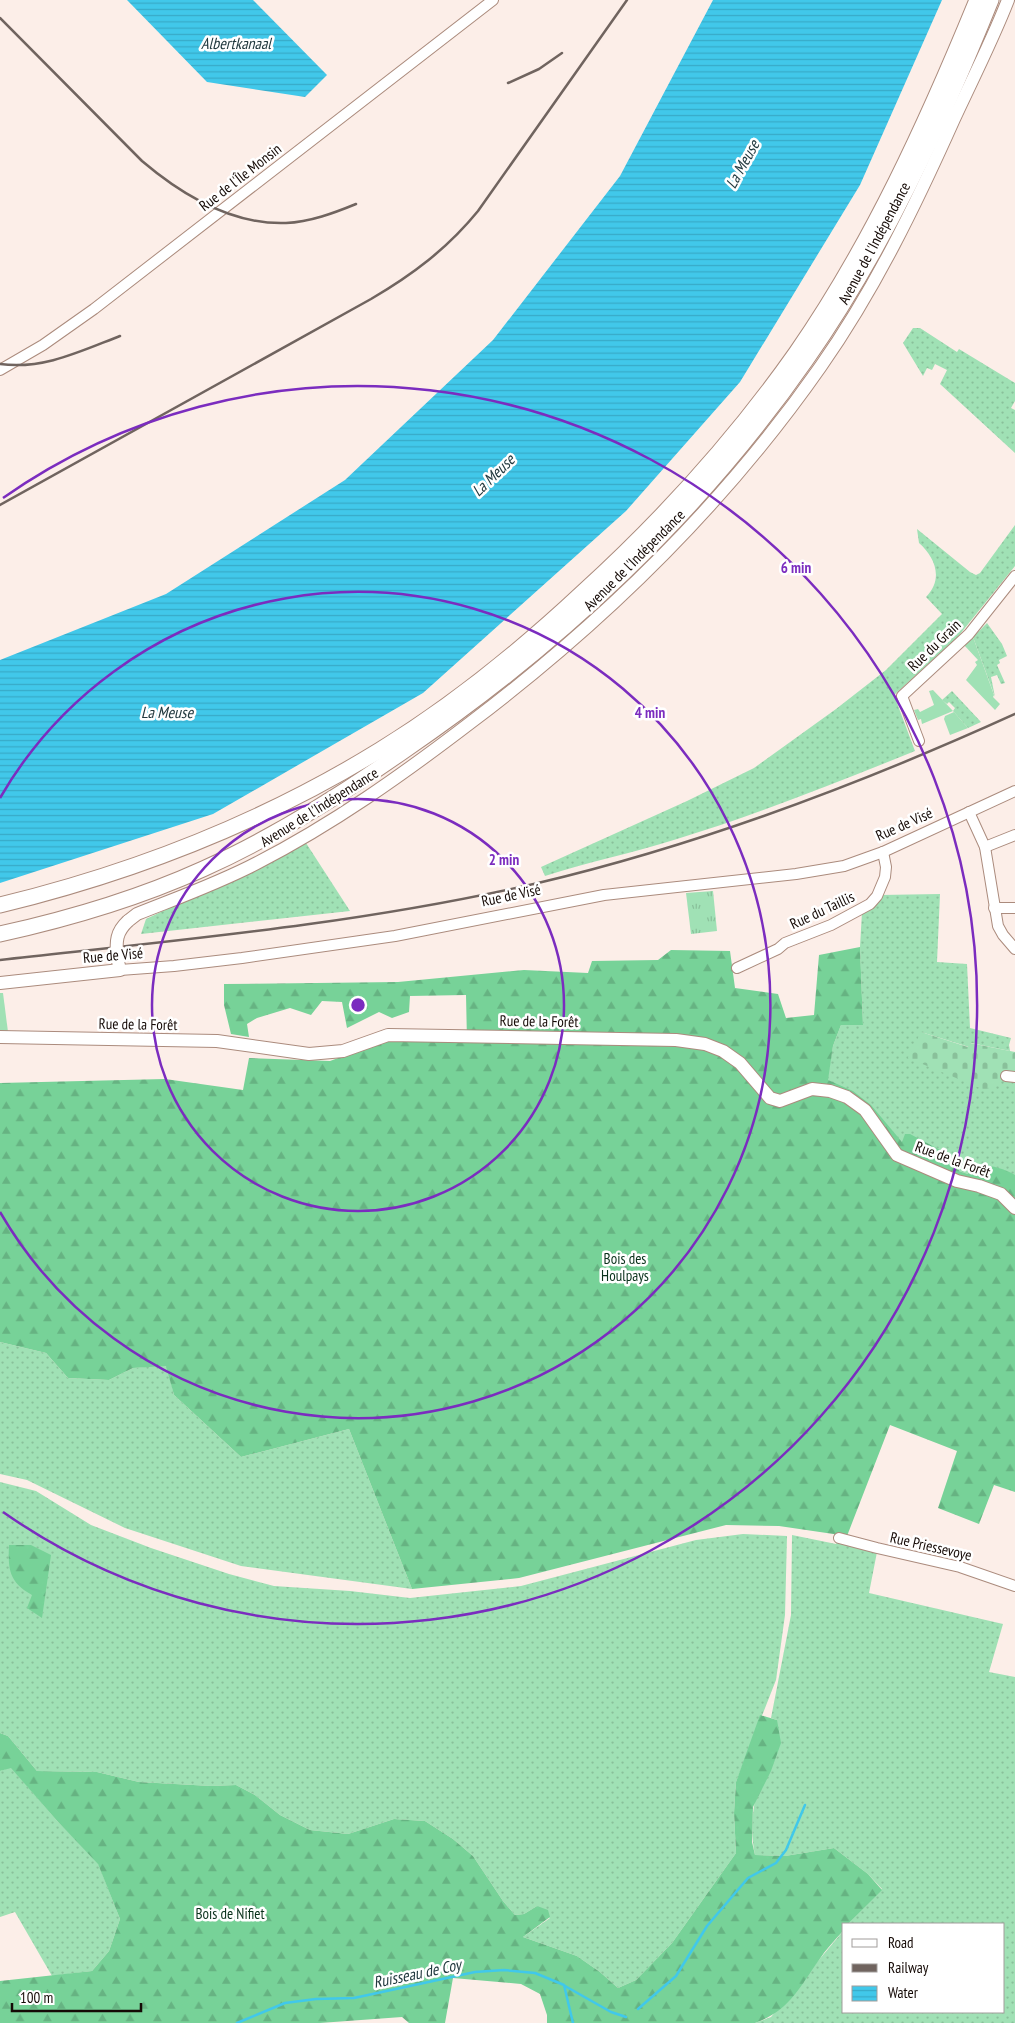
<svg xmlns="http://www.w3.org/2000/svg" width="1015" height="2023" font-family="'PT Sans Narrow',sans-serif">
<defs>
<pattern id="grass-dots" width="8" height="8" patternUnits="userSpaceOnUse" patternTransform="scale(1.25)"><rect width="8" height="8" fill="#a0e1b5"/><path d="M2 2h.1M6 6h.1" fill="none" stroke="#89c09a" stroke-width="1.8" stroke-linecap="round"/></pattern>
<pattern id="forest-firs" width="22" height="20" patternUnits="userSpaceOnUse" patternTransform="scale(1.25)"><rect width="22" height="20" fill="#77d298"/><path d="M5 1l3.5 6h-7zM16 11l3.5 6h-7z" fill="#66b382"/></pattern>
<pattern id="cemetery-stones" width="16" height="16" patternUnits="userSpaceOnUse" patternTransform="scale(1.25)"><rect width="16" height="16" fill="#a0e1b5"/><path d="M2 7V4a2 2 0 0 1 4 0v3zM10 15v-3a2 2 0 0 1 4 0v3z" fill="#89c09a"/></pattern>
<pattern id="park-tufts" width="24" height="20" patternUnits="userSpaceOnUse" patternTransform="scale(1.25)"><rect width="24" height="20" fill="#a0e1b5"/><path d="M3 7l-1-3M5 7V3M7 7l1-3M15 17l-1-3M17 17v-4M19 17l1-3" fill="none" stroke="#89c09a"/></pattern>
<pattern id="water-rules" width="6" height="5" patternUnits="userSpaceOnUse" patternTransform="scale(1.25)"><rect width="6" height="5" fill="#41c8ea"/><path d="M0 2.5h6" fill="none" stroke="#38aac7"/></pattern>
</defs>
<rect width="100%" height="100%" fill="#fceee8"/>
<!-- grass -->
<g fill="url(#grass-dots)">
<path d="M913,328H920L957,352L959,349L1015,383V401L1011,408L1015,410V453L940,384L947,370L935,364L932,370L927,368L923,376L903,343Z"/>
<path d="M1015,525V566L956,639L894,695L915,751C836,783 758,814 677,839C633,853 588,862 545,876L541,867L687,801L754,768L836,709L886,670L942,614L926,597C944,579 935,557 919,543L917,529L970,572L976,575L980,573Z"/>
<path d="M987,623L1002,644L1007,656L999,660L1000,663L997,665L1005,683L1001,684L997,675L991,677L995,697L973,637Z"/>
<path d="M952,691L981,722L968,728L953,711L955,708L949,702L947,704L942,700Z"/>
<path d="M306,843L350,911L141,934L146,919Z"/>
<path d="M940,894L937,962L967,964L970,1028L1011,1038L1009,1045L1010,1051L971,1043L969,1047L921,1032L1015,1072V1175L968,1174L959,1171V1160L935,1149L903,1143L827,1080L833,1046L841,1025H863L860,947L862,912L880,895Z"/>
<path d="M0,1342L46,1353L68,1378L109,1380L133,1368L167,1365L174,1395L241,1457L349,1429L412,1589L241,1566L125,1528L27,1480L0,1474Z"/>
<path d="M0,1482L36,1491L91,1525L151,1548L229,1574L274,1586L350,1591L410,1598L521,1586L696,1540L743,1534L787,1536L785,1615L776,1680L736,1782L734,1813L736,1853L672,1943L636,1980L618,1988L600,1972L577,1956L523,1937L550,1918L537,1906L524,1914L515,1915L503,1901L473,1856L453,1839L425,1821L394,1819L348,1834L310,1830L280,1815L255,1795L236,1785L211,1786L139,1782L97,1772L37,1771L8,1736L0,1733Z"/>
<path d="M792,1535L836,1544L837,1541L877,1552L869,1593L1003,1624L989,1672L1015,1677V2023H755L771,2017L844,1930V2012H1004V1924H848L882,1889L868,1874L834,1848L785,1856L755,1855C745,1810 765,1763 777,1720L771,1718L791,1615Z"/>
<path d="M11,1767L58,1822L98,1863L120,1919L109,1951L92,1971L52,1976L15,1912L0,1917V1771Z"/>
</g>
<!-- forest -->
<g fill="url(#forest-firs)">
<path d="M860,947L863,1025H841L833,1046L828,1080L853,1091L871,1105L902,1142L905,1134H910L959,1160V1171L968,1174L972,1166C987,1164 1002,1167 1015,1175V1492L994,1485L979,1524L938,1508L957,1451L890,1425L847,1536L779,1526L726,1525L519,1578L412,1589L349,1429L241,1457L174,1395L166,1366L133,1368L109,1380L68,1378L46,1353L0,1342V1083L165,1079L243,1090L249,1058L330,1061L390,1039L467,1041L466,995L410,996L409,1012L392,1018L379,1012L347,1028L342,1002L322,1001L311,1015L290,1008L257,1018L247,1024L249,1037L231,1034L224,1005V984L398,982L524,970L588,973L592,961L658,960L671,950L730,951L735,988L778,994L786,1018L814,1015L819,955Z"/>
<path d="M9,1545H31L51,1555L42,1618L27,1608L32,1595C9,1582 8,1570 9,1545Z"/>
<path d="M760,1715L777,1720L781,1743L771,1771L753,1807L752,1842L755,1855L785,1856L834,1848L868,1874L882,1890L848,1924H844V1930C835,1940 826,1949 819,1960C799,1988 789,2011 755,2023H547V2015L540,1994L521,1984L453,1978L445,2023H409L402,2017L320,2023H0V1981L92,1971L109,1951L120,1919L98,1864L58,1822L11,1768L0,1771V1733L8,1736L37,1771L97,1772L139,1782L211,1786L236,1785L255,1795L280,1815L310,1830L348,1834L394,1819L425,1821L453,1839L473,1856L503,1901L515,1915L524,1914L537,1906L548,1910L550,1917L523,1937L577,1956L600,1972L618,1988L636,1980L672,1943L736,1853L734,1813L736,1782Z"/>
</g>
<!-- cemetery -->
<path fill="url(#cemetery-stones)" d="M921,1032L968,1047L970,1043L1015,1052V1072L985,1090L908,1058Z"/>
<!-- park -->
<path fill="url(#park-tufts)" d="M713,891L717,931L691,934L686,893Z"/>
<!-- garden -->
<g fill="#a0e1b5">
<path d="M973,637L994,695L993,697L1000,704L995,710L966,680L977,665L975,662L978,660L964,645Z"/>
<path d="M933,690L953,711L922,724L921,719L918,720L914,710L918,709L920,712L934,705L929,691Z"/>
<path d="M954,712L968,728L950,735L944,719L945,716Z"/>
<path d="M0,993H3L8,1032L0,1031Z"/>
</g>
<!-- water -->
<g fill="url(#water-rules)">
<path d="M127,0H253L327,75L305,97L207,82Z"/>
<path d="M713,0H942L860,185L740,382L626,511L423,693L213,814L0,883V660L166,594L345,480L493,340L620,176Z"/>
</g>
<g fill="none" stroke-linecap="round" stroke-linejoin="round">
<!-- stream -->
<g stroke="#41c8ea" stroke-width="2.5">
<path d="M565,1986L611,2012L626,2017"/>
<path d="M638,2009L676,1976L707,1926L748,1878L776,1863L786,1850L805,1805"/>
<path d="M237,2023L285,2003L316,1999L354,1998L475,1972L504,1970L535,1973L564,1985L573,2023"/>
</g>
<defs>
<g id="minor">
<path d="M0,370L43,345L94,309L493,0"/>
<path d="M919,741L902,696L969,634L1015,576"/>
<path d="M969,812L985,847L998,926L1003,935L1015,949"/>
<path d="M985,847L1015,835"/>
<path d="M994,908H1015"/>
<path d="M737,968L778,949L785,943L831,925L870,904L877,896L885,877L886,867L883,852"/>
<path d="M120,970L174,966L242,958L395,936L604,895L796,874L844,866L883,852L1015,791"/>
<path d="M1006,1076L1015,1077"/>
<path d="M839,1538L877,1548L960,1567L1015,1586"/>
</g>
<g id="major">
<path d="M128,921L137,914C177,898 219,883 257,863C333,824 402,775 470,723C605,621 724,505 821,366C875,289 916,204 954,119C972,80 992,41 1008,0"/>
<path d="M0,983L120,970L117,957"/>
<path d="M0,1037L217,1041L309,1054L343,1051L388,1035L676,1040L705,1044L723,1051L740,1063L770,1098L780,1101L812,1089L830,1091L847,1097L865,1110L897,1155L957,1181L979,1186L1001,1194L1015,1208"/>
</g>
<g id="highway">
<path d="M0,905C132,873 263,822 380,750C453,705 520,651 583,592C662,520 734,441 796,353C871,245 927,122 977,0"/>
<path d="M0,934C68,919 139,898 203,869C274,837 341,795 405,750C559,645 699,514 806,360C883,250 941,124 991,0"/>
</g>
</defs>
<!-- minor casing -->
<use href="#minor" stroke="#ab8b7d" stroke-width="12"/>
<!-- major casing -->
<use href="#major" stroke="#ab8b7d" stroke-width="14"/>
<!-- highway casing -->
<use href="#highway" stroke="#ab8b7d" stroke-width="17"/>
<!-- minor -->
<use href="#minor" stroke="#fff" stroke-width="10"/>
<!-- major -->
<use href="#major" stroke="#fff" stroke-width="12"/>
<!-- highway -->
<use href="#highway" stroke="#fff" stroke-width="15"/>
<!-- rail -->
<g stroke="#70645f" stroke-width="2.5">
<path d="M0,18L142,161C182,195 232,225 286,223C310,222 334,213 356,204"/>
<path d="M508,83L539,69L562,53"/>
<path d="M0,364C43,370 81,351 120,336"/>
<path d="M0,505L371,299C412,275 447,249 478,211L627,0"/>
<path d="M0,960C180,940 361,924 538,883C703,844 861,784 1015,714"/>
</g>
<defs>
<path id="major-bridge" d="M117,957C116,941 116,932 128,921"/>
</defs>
<!-- major-bridge casing -->
<use href="#major-bridge" stroke="#ab8b7d" stroke-width="14" stroke-linecap="butt"/>
<!-- major-bridge -->
<use href="#major-bridge" stroke="#fff" stroke-width="12"/>
</g>
<!-- distance rings -->
<g fill="none" stroke="#7b2cbf" stroke-width="2.5">
<circle cx="358" cy="1005" r="206"/>
<path d="M0 798A413 413 0 1 1 0 1212"/>
<path d="M3 498A619 619 0 1 1 3 1512"/>
</g>
<g text-anchor="middle" dominant-baseline="central" stroke-width="5" stroke-linejoin="round" paint-order="stroke">
<!-- street labels -->
<g font-size="15" fill="#150a06" stroke="#fff">
<text transform="translate(240 177) rotate(-38)">Rue de l'Île Monsin</text>
<text transform="translate(874 243) rotate(-62)">Avenue de l'Indépendance</text>
<text transform="translate(634 560) rotate(-45)">Avenue de l'Indépendance</text>
<text transform="translate(934 645) rotate(-44)">Rue du Grain</text>
<text transform="translate(319 807) rotate(-32)">Avenue de l'Indépendance</text>
<text transform="translate(904 824) rotate(-24)">Rue de Visé</text>
<text transform="translate(511 895) rotate(-12)">Rue de Visé</text>
<text transform="translate(822 910) rotate(-25)">Rue du Taillis</text>
<text transform="translate(113 955) rotate(-5)">Rue de Visé</text>
<text transform="translate(539 1021) rotate(1)">Rue de la Forêt</text>
<text transform="translate(138 1024) rotate(1)">Rue de la Forêt</text>
<text transform="translate(953 1159) rotate(20)">Rue de la Forêt</text>
<text transform="translate(931 1546) rotate(13)">Rue Priessevoye</text>
</g>
<!-- park labels -->
<g font-size="15" fill="#0a321c" stroke="#fff">
<text x="625" y="1258">Bois des<tspan x="625" dy="17">Houlpays</tspan></text>
<text x="230" y="1913">Bois de Nifiet</text>
</g>
<!-- water labels -->
<g font-size="16" font-style="italic" fill="#22393f" stroke="#fff">
<text x="236" y="43">Albertkanaal</text>
<text transform="translate(742 164) rotate(-61)">La Meuse</text>
<text transform="translate(493 475) rotate(-44)">La Meuse</text>
<text x="167" y="712">La Meuse</text>
<text transform="translate(417 1973) rotate(-12)">Ruisseau de Coy</text>
</g>
</g>
<circle cx="358" cy="1005" r="8" fill="#7b2cbf" stroke="#fff" stroke-width="2.5"/>
<g font-size="15" text-anchor="middle" font-weight="bold" fill="#7b2cbf" stroke="#fff" stroke-width="5" stroke-linejoin="round" paint-order="stroke">
<text x="796" y="573">6 min</text>
<text x="650" y="718">4 min</text>
<text x="504" y="865">2 min</text>
</g>
<!-- legend -->
<rect x="842" y="1923" width="162" height="90" fill="#ffffff" stroke="#a19d9b"/>
<rect x="852" y="1939" width="25" height="8" fill="#ffffff" stroke="#a19d9b"/>
<text x="888" y="1948" font-size="15" fill="#150a06">Road</text>
<rect x="852" y="1964" width="25" height="8" fill="#70645f" stroke="#a19d9b"/>
<text x="888" y="1973" font-size="15" fill="#150a06">Railway</text>
<rect x="852" y="1986" width="25" height="15" fill="url(#water-rules)" stroke="#a19d9b"/>
<text x="888" y="1998" font-size="15" fill="#150a06">Water</text>
<!-- scale -->
<path d="M12 2003v8h129v-8" fill="none" stroke="#150a06" stroke-width="2.5"/>
<text x="20" y="2003" font-size="15" fill="#150a06" stroke="#ffffff" stroke-width="4" paint-order="stroke">100 m</text>
</svg>
